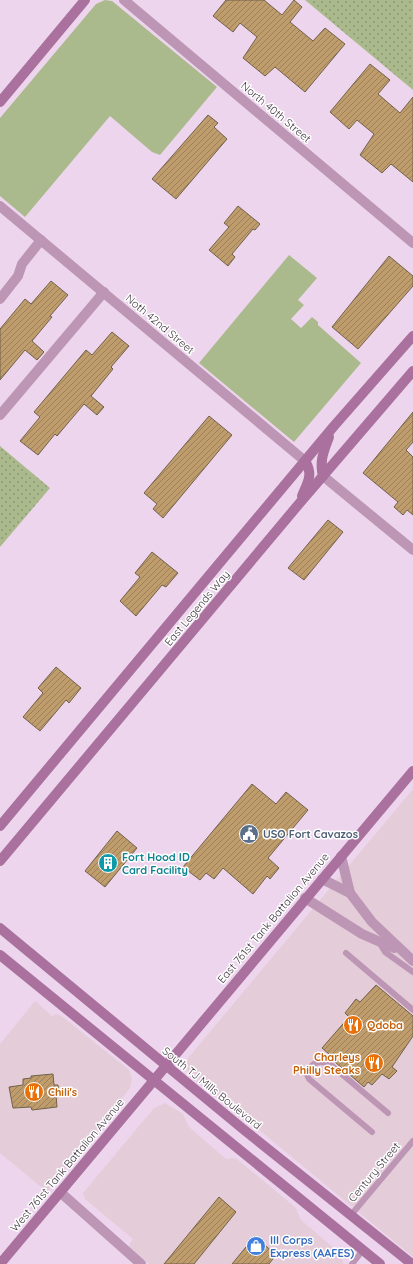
<svg xmlns="http://www.w3.org/2000/svg" width="413" height="1264" font-family="Quicksand,sans-serif">
<defs>
<pattern id="park-dots" width="8" height="8" patternUnits="userSpaceOnUse"><rect width="8" height="8" fill="#abba8c"/><path d="M2 2h.1M6 6h.1" fill="none" stroke="#8d9874" stroke-width="1.8" stroke-linecap="round"/></pattern>
<pattern id="building-hatch" width="6" height="6" patternUnits="userSpaceOnUse"><rect width="6" height="6" fill="#bf9c6b"/><path d="M-1 1l2-2M0 6l6-6M5 7l2-2" fill="none" stroke="#9d805a"/></pattern>
</defs>
<rect width="100%" height="100%" fill="#edd6ed"/>
<!-- commercial -->
<g fill="#e4cdd8">
<path d="M413,789V1257L189,1072L186,1066L188,1058Z"/>
<path d="M35,1001L52,1016L57,1014L64,1018L129,1070L132,1079L130,1088L47,1192L0,1153V1044Z"/>
<path d="M165,1103L183,1114L189,1127L226,1159L232,1158L237,1159L296,1208L301,1220L342,1255L343,1264H149L130,1248L129,1245L133,1239L85,1199L83,1193L154,1108Z"/>
</g>
<!-- grass -->
<g fill="#abba8c">
<path d="M105,0L112,1L217,87L160,155L152,152L110,116L25,217L0,196V118L96,4Z"/>
<path d="M289,255L317,278L298,300L304,305L291,319L301,328L312,317L318,322V325L361,363L294,442L199,363Z"/>
</g>
<!-- park -->
<g fill="url(#park-dots)">
<path d="M305,0H413V90Z"/>
<path d="M0,446L50,488L0,547Z"/>
</g>
<!-- building -->
<g fill="url(#building-hatch)" stroke="#71614b">
<path d="M226,0H264L282,15L294,0L302,7L290,22L313,41L325,28L345,44L305,92L275,67L265,76L243,58L257,37L240,23L233,32L213,16Z"/>
<path d="M370,64L390,80L378,94L400,113L413,97V182L391,164L382,173L360,155L374,134L357,120L349,129L330,112Z"/>
<path d="M208,115L218,123L214,127L227,139L176,199L152,179Z"/>
<path d="M238,206L260,224L255,230L253,229L232,254L235,257L228,266L209,250L229,227L224,223Z"/>
<path d="M389,256L413,276V286L358,349L332,327Z"/>
<path d="M51,281L68,295L50,316L52,317L32,341L44,352L37,360L25,350L0,380V329L25,299L31,304Z"/>
<path d="M112,332L129,346L111,367L113,369L91,396L104,407L97,415L84,404L57,436L55,434L38,455L20,441L40,417L34,412L86,350L92,355Z"/>
<path d="M413,412V442L406,450L413,457V515L407,510L403,515L394,507L398,502L363,473Z"/>
<path d="M209,416L232,435L163,518L153,509L157,504L144,493Z"/>
<path d="M328,520L343,532L304,580L288,568Z"/>
<path d="M152,552L178,573L166,587L162,585L136,616L120,601L140,577L135,573Z"/>
<path d="M56,667L81,688L69,703L66,700L40,731L23,717L43,693L38,688Z"/>
<path d="M252,784L276,804L286,792L308,810L268,858L279,868L270,879L267,876L253,894L223,868L214,879L206,873L200,880L183,867Z"/>
<path d="M117,831L137,848L105,887L85,871Z"/>
<path d="M376,985L413,1016V1036L392,1067L397,1071L389,1079L382,1074L372,1085L368,1082L364,1087L335,1062L336,1060L322,1048L349,1017L345,1013L356,999L360,1002Z"/>
<path d="M53,1074L54,1085H58L59,1094H56L57,1107L32,1110L31,1107L13,1108L9,1087L23,1085V1079L31,1078V1076Z"/>
<path d="M219,1197L236,1212L194,1264H164Z"/>
<path d="M255,1236L276,1255L269,1264H232Z"/>
</g>
<g fill="none" stroke-linecap="round" stroke-linejoin="round">
<!-- lane -->
<g stroke="#bc96b4" stroke-width="6">
<path d="M379,942L385,952L413,972"/>
<path d="M346,953L413,1010"/>
<path d="M372,1132L309,1079L306,1073C312,1062 320,1059 331,1065L388,1113"/>
<path d="M351,1215L413,1141"/>
<path d="M352,1264L363,1250"/>
</g>
<!-- street -->
<g stroke="#bc96b4" stroke-width="10">
<path d="M124,0L413,243"/>
<path d="M0,206L305,461"/>
<path d="M0,299L18,276L22,264L41,240"/>
<path d="M0,415L104,292"/>
<path d="M323,476L413,550"/>
<path d="M341,856L350,893"/>
<path d="M322,879L350,893L372,922L413,961"/>
<path d="M305,898L362,934L394,948"/>
<path d="M60,1192L141,1264"/>
</g>
<!-- secondary -->
<g stroke="#aa719e" stroke-width="10">
<path d="M0,102L85,0"/>
<path d="M323,476C319,461 324,451 329,437"/>
<path d="M302,496C307,483 314,475 305,461"/>
<path d="M0,826L334,426L413,336"/>
<path d="M0,861L298,505L413,371"/>
<path d="M0,928L243,1129L412,1264"/>
<path d="M0,955L380,1264"/>
<path d="M0,1264L413,771"/>
</g>
</g>
<!-- icons -->
<defs>
<symbol id="civic-disc" viewBox="-11 -11 22 22"><circle r="9.5" fill="#5c6f8a" stroke="#fff"/><path d="M-.6-6.5H3V-4.5H.6V-3L4-1V1h2V6H-6V1h2V-1L-.6-3ZM-1.2 2.5V6h2.4V2.5Z" fill="#fff"/></symbol>
<symbol id="building-disc" viewBox="-11 -11 22 22"><circle r="9.5" fill="#0f9aa8" stroke="#fff"/><path d="M-4-6H4V6H1V3H-1V6H-4ZM-2.5-4.3h1.7v1.8h-1.7ZM.8-4.3h1.7v1.8H.8ZM-2.5-1h1.7V.8h-1.7ZM.8-1h1.7V.8H.8Z" fill="#fff"/></symbol>
<symbol id="restaurant-disc" viewBox="-11 -11 22 22"><circle r="9.5" fill="#e8710a" stroke="#fff"/><path d="M-5-6h1v4h1v-4h1v4h1v-4h1v5L-1.5 .5V6h-2V.5L-5-1ZM5-6V6H3V1.5H1.5Q1.5-4 5-6Z" fill="#fff"/></symbol>
<symbol id="shop-disc" viewBox="-11 -11 22 22"><circle r="9.5" fill="#3f7fe0" stroke="#fff"/><path d="M-5-2.5h2.3a2.7 3.5 0 0 1 5.4 0H5L5.5 6h-11ZM-1.5-2.5h3a1.5 2.3 0 0 0-3 0Z" fill="#fff"/></symbol>
</defs>
<g fill-rule="evenodd">
<use href="#civic-disc" x="238" y="823" width="22" height="22"/>
<use href="#building-disc" x="97" y="852" width="22" height="22"/>
<use href="#restaurant-disc" x="342" y="1014" width="22" height="22"/>
<use href="#restaurant-disc" x="363" y="1052" width="22" height="22"/>
<use href="#restaurant-disc" x="23" y="1081" width="22" height="22"/>
<use href="#shop-disc" x="245" y="1235" width="22" height="22"/>
</g>
<g text-anchor="middle" dominant-baseline="central" stroke-width="3" stroke-linejoin="round" paint-order="stroke">
<!-- street labels -->
<g font-size="11" fill="#413841" stroke="#fff">
<text transform="translate(276 112) rotate(40)">North 40th Street</text>
<text transform="translate(160 324) rotate(40)">Noth 42nd Street</text>
<text transform="translate(197 608) rotate(-50)">East Legends Way</text>
<text transform="translate(273 918) rotate(-50)">East 761st Tank Battalion Avenue</text>
<text transform="translate(212 1088) rotate(39)">South TJ Mills Boulevard</text>
<text transform="translate(67 1165) rotate(-50)">West 761st Tank Battalion Avenue</text>
<text transform="translate(374 1172) rotate(-50)">Century Street</text>
</g>
<!-- service labels -->
<g font-size="11" font-weight="bold" fill="#4e5e75" stroke="#fff" text-anchor="start">
<text x="263" y="834">USO Fort Cavazos</text>
</g>
<!-- culture labels -->
<g font-size="11" font-weight="bold" fill="#0d838f" stroke="#fff" text-anchor="start">
<text x="122" y="857">Fort Hood ID<tspan x="122" dy="13">Card Facility</tspan></text>
</g>
<!-- food labels -->
<g font-size="11" font-weight="bold" fill="#c56008" stroke="#fff" text-anchor="start">
<text x="367" y="1025">Qdoba</text>
<text x="360" y="1057" text-anchor="end">Charleys<tspan x="360" dy="13">Philly Steaks</tspan></text>
<text x="48" y="1092">Chili's</text>
</g>
<!-- shop labels -->
<g font-size="11" font-weight="bold" fill="#366cbe" stroke="#fff" text-anchor="start">
<text x="270" y="1240">III Corps<tspan x="270" dy="13">Express (AAFES)</tspan></text>
</g>
</g>
</svg>
